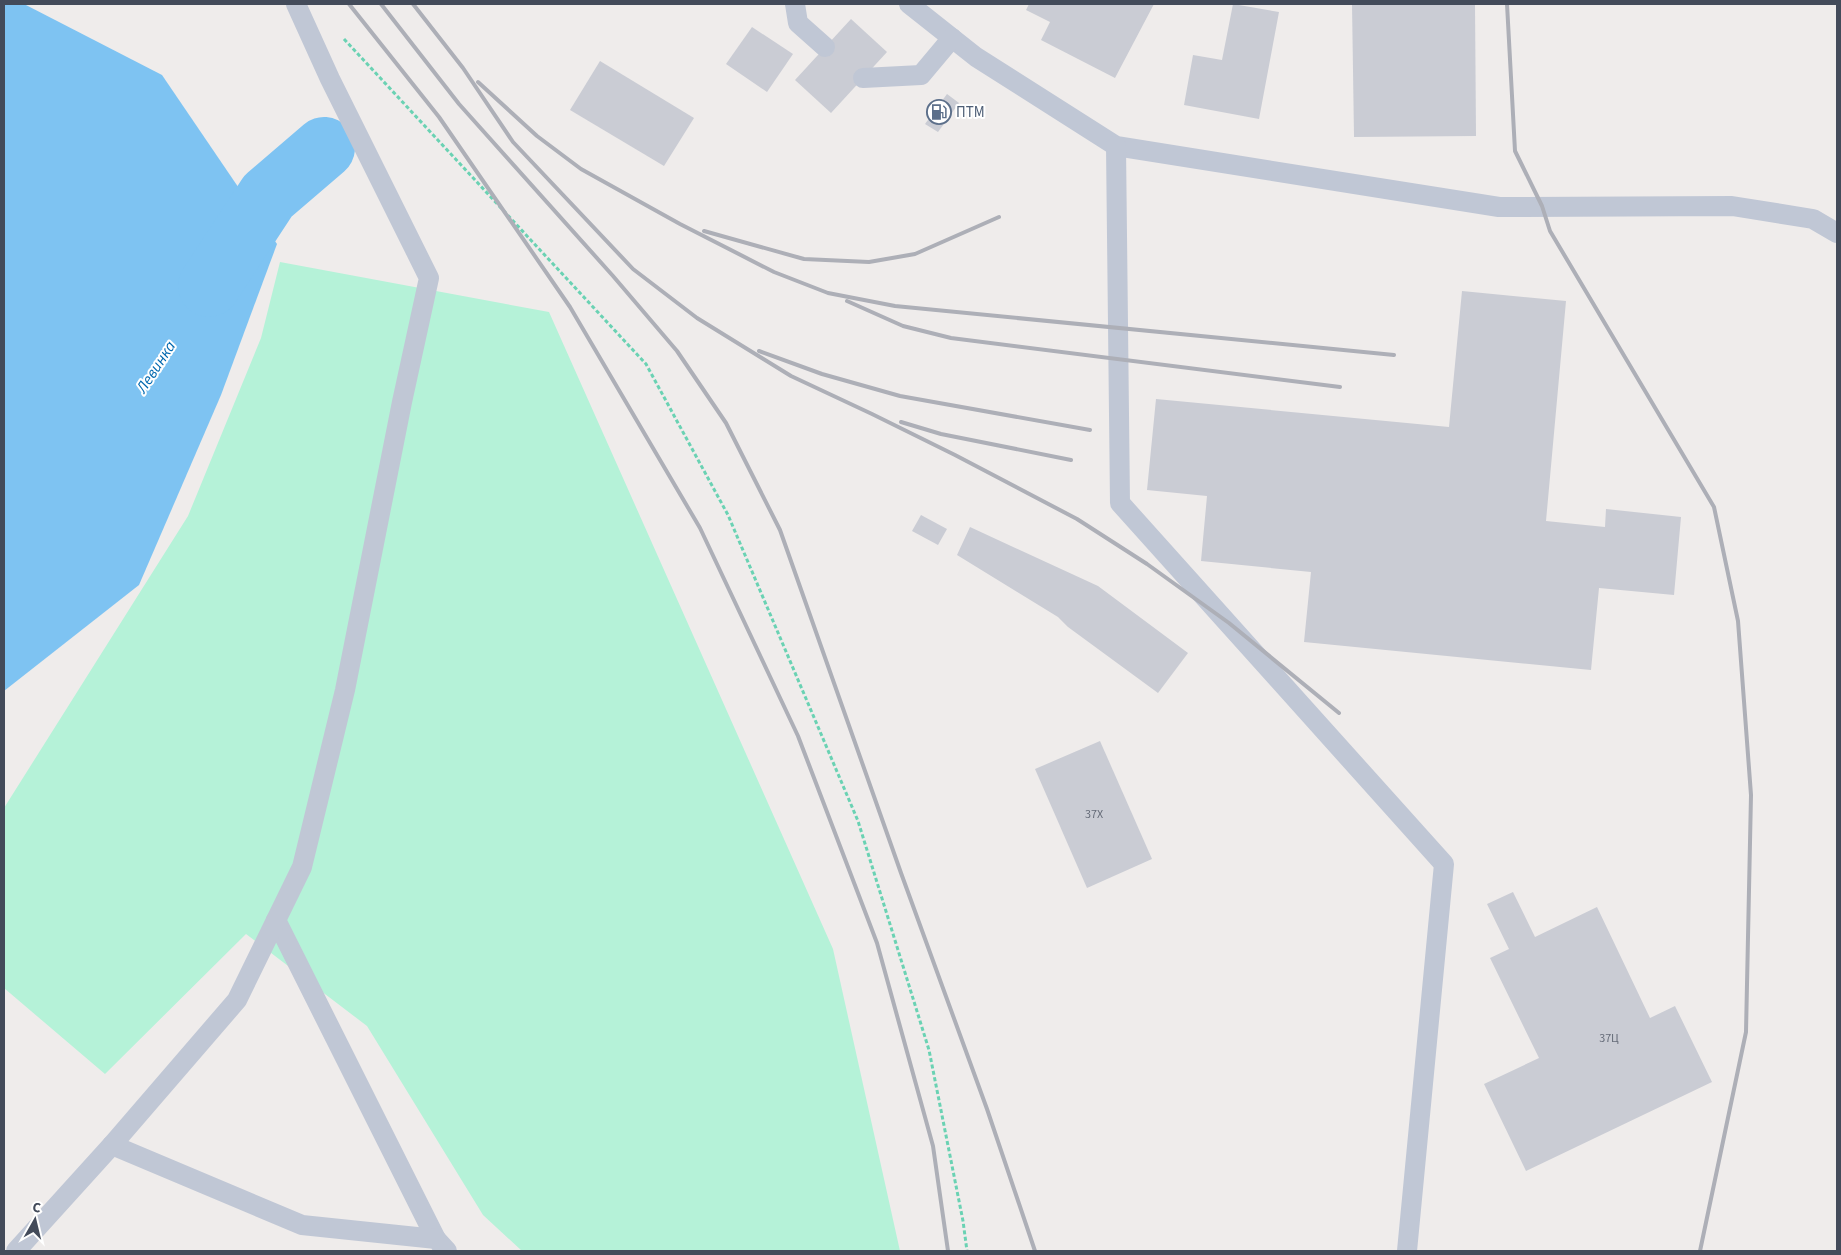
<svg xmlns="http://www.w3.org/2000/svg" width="1841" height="1255" font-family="'Source Sans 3',sans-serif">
<rect width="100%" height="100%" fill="#efeceb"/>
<!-- green -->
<path fill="#b5f2d8" d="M280,262L549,312L833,949L900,1251H522L483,1215L367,1026L246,934L105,1074L4,988V808L188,516L261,338Z"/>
<!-- water -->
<path fill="#7ec3f2" d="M4,4H24L162,75L277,244L221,395L139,585L4,691Z"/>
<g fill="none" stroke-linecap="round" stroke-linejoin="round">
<!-- river -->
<path stroke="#7ec3f2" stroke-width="62" d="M209,286L268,196L324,148"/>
</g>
<!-- building -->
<g fill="#caccd4">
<path d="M1029,4H1154L1115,78L1041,40L1050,22L1026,10Z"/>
<path d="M1233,4L1279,12L1259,119L1184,105L1193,55L1222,60Z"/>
<path d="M1352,4H1475L1476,136L1354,137Z"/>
<path d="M851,19L887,52L831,113L795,80Z"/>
<path d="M752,27L793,54L767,92L726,64Z"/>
<path d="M600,61L694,118L664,166L570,110Z"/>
<path d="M947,94L959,103L938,132L925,124Z"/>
<path d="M1462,291L1566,301L1546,521L1605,527L1606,509L1681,517L1674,595L1599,588L1591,670L1304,642L1311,572L1201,561L1207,496L1147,490L1156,399L1449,427Z"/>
<path d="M921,515L947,529L938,545L912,531Z"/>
<path d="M970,527L1098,586L1188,653L1158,693L1068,627L1058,617L957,555Z"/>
<path d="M1100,741L1152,859L1087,888L1035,769Z"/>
<path d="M1513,892L1535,937L1597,907L1650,1018L1675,1006L1712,1082L1526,1171L1484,1084L1539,1058L1490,958L1509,949L1487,904Z"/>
</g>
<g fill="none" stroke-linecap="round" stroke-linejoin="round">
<!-- path -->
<path stroke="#6ad2b3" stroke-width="3" stroke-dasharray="4 2.5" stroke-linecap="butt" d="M344,39L646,364L728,515L858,821L929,1050L963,1221L967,1251"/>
<!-- service -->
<g stroke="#c0c7d5" stroke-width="20">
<path d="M795,4L798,23L825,47"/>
<path d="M909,4L976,57L1116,146L1499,207L1732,206L1813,219L1837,233"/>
<path d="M863,78L921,75L952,38"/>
<path d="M1116,146L1120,503L1444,864L1407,1251"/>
<path d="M276,920L436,1239"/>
<path d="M112,1145L302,1225L436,1239L447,1251"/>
<path d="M16,1251L112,1145L237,1000L302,867L345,690L402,402L429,278L330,79L296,4"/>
</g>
<!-- rail -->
<g stroke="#adafb7" stroke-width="4">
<path d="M349,4L439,117L570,307L700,528L798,736L877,943L933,1146L948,1251"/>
<path d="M381,4L459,104L613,276L677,351L726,423L780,530L901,873L987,1109L1035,1251"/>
<path d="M413,4L463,68L513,142L633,269L697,318L791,376L872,414L955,455L1077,519L1147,564L1229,623L1339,713"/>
<path d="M1507,4L1515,151L1542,206L1550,231L1714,507L1738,621L1751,795L1746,1032L1700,1251"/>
<path d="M478,82L537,136L581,169L680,224L774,272L828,293L895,306L1394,355"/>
<path d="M704,231L804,259L869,262L915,254L999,217"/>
<path d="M847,301L903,326L951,338L1340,387"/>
<path d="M759,351L822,374L900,396L1090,430"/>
<path d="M901,422L941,434L1071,460"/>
</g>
</g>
<!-- icons -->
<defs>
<symbol id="fuel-ring" viewBox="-11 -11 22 22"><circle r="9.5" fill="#fff" stroke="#5c6f8a" stroke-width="1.5"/><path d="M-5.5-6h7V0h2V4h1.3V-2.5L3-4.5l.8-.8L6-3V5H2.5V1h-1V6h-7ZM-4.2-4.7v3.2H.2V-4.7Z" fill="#5c6f8a"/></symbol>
</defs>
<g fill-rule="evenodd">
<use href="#fuel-ring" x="925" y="98" width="28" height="28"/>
</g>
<g text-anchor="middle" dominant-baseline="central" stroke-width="4" stroke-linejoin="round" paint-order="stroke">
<!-- number labels -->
<g font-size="12" fill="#656b78">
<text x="1094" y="814">37Х</text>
<text x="1609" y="1038">37Ц</text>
</g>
<!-- service labels -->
<g font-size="15" fill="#4e5e75" stroke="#fff" text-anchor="start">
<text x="956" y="112">ПТМ</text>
</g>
<!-- water labels -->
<g font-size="16" font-style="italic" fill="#0168af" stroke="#fff">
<text transform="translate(156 367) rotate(-57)">Левинка</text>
</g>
</g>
<!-- border -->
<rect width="1841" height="1255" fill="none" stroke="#434b5a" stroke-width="10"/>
<!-- north arrow -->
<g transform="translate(35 1220) rotate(8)" stroke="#ffffff" stroke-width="4" paint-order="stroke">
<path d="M0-4L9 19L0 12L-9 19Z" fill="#434b5a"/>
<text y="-8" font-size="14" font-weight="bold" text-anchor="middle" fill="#434b5a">С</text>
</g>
</svg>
